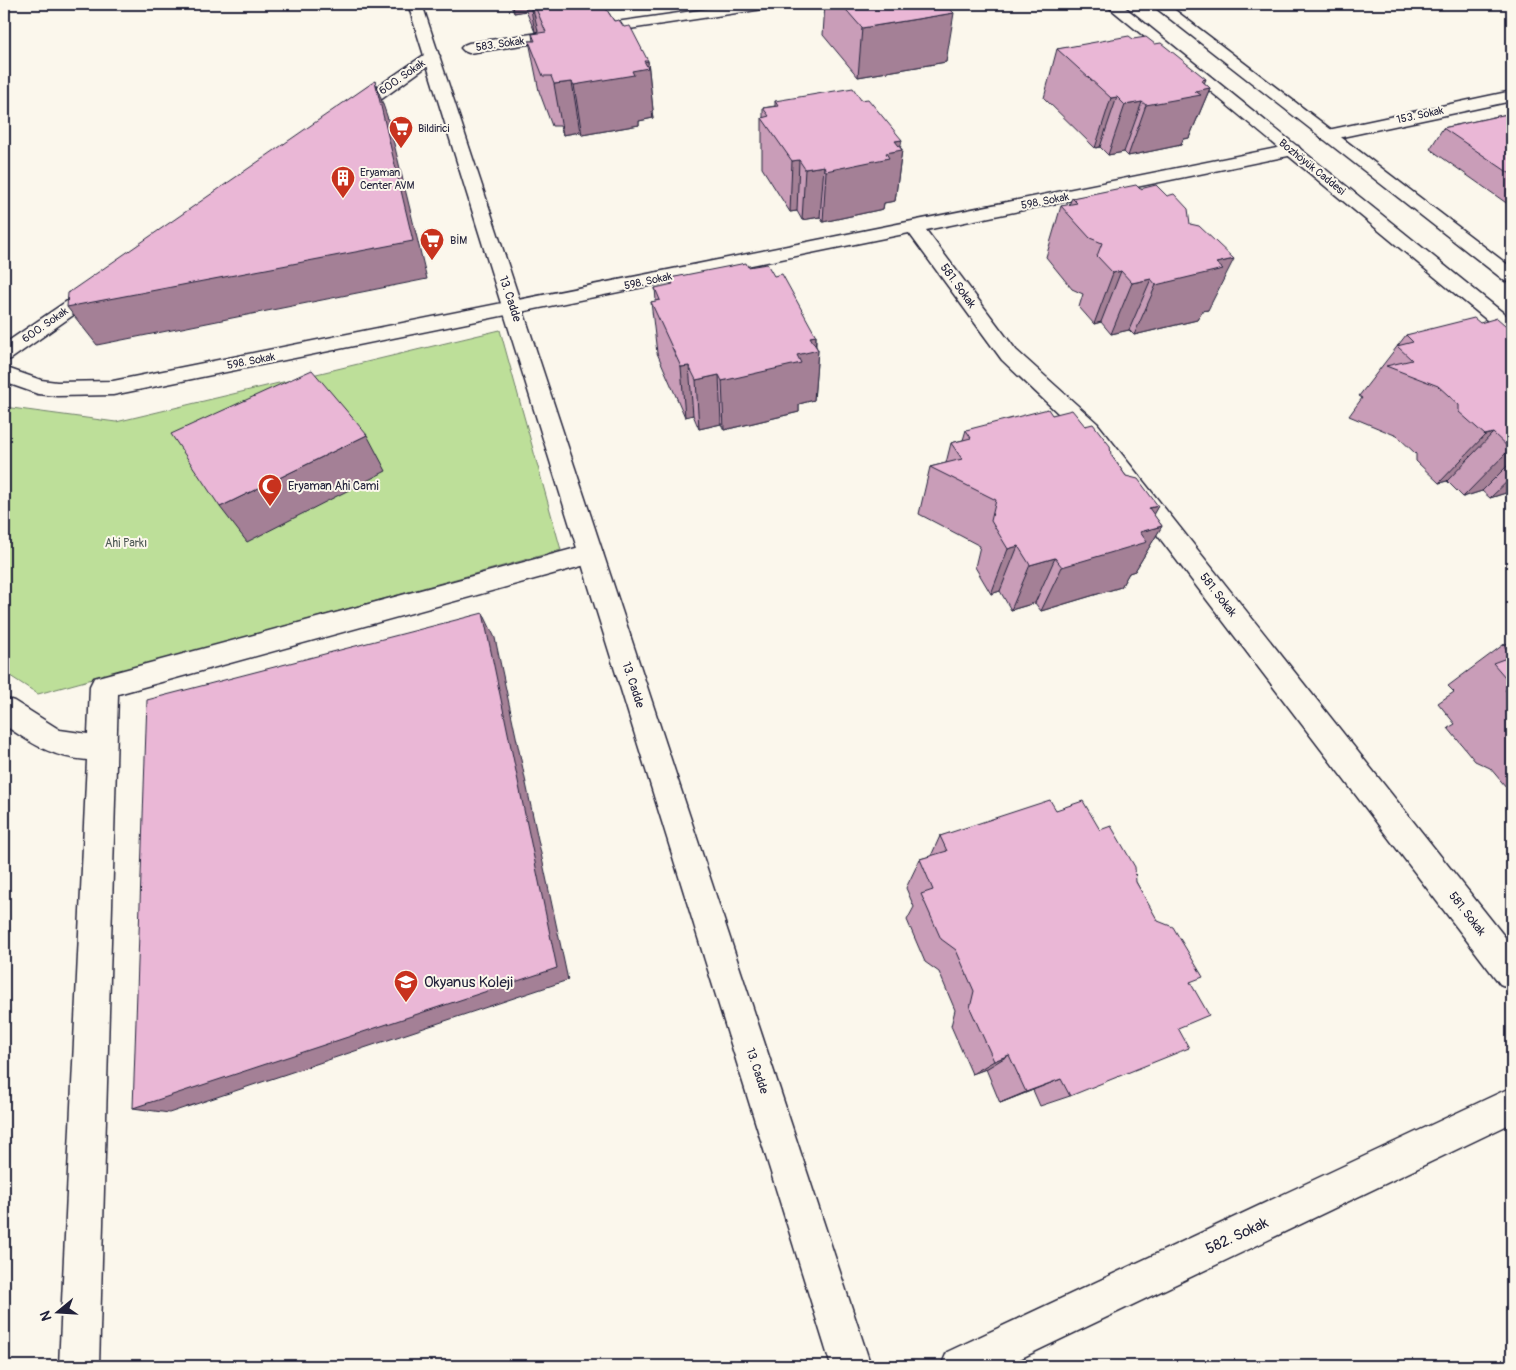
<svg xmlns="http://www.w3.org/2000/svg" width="1516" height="1370" font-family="Pangolin,sans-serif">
<rect width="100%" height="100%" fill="#fbf7ec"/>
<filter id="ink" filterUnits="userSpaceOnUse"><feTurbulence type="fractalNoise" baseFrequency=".02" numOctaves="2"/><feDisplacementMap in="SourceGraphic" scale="10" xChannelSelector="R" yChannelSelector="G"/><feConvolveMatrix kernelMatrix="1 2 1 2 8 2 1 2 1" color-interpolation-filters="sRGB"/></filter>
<g filter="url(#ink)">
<!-- green -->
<path fill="#bddf99" stroke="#70806a" d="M500,330L561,550L38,694L4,672V407L116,422Z"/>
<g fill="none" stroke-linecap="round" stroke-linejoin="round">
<defs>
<path id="pedestrian" d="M1512,91V101L1328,140L1322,139L1320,135L1322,131L1328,130Z"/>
<g id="minor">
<path d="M742,4H777L775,7L770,8L469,53L464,51L461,48L464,45L469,43Z"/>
<path d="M432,51L437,53L440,56L437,59L354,119H342L340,115L342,111L427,53Z"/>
<path d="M1292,145L1298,146L1301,150L1298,154L926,230L1016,350L1097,423L1512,946V989L1500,984L1081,435L1002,360L909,233L113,395L57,396L38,394L4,382V367L41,380L57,382L113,381Z"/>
<path d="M99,282L106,284L109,288L106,292L11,359L4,361V344L92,284Z"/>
<path d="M591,544L600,547L603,554L600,561L118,694L99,1366H59L87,760C51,757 33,744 4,725V698L14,701L60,730L88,734L90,686L94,678Z"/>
<path d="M1512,1087V1123L1005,1366H941L947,1352Z"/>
</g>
<path id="tertiary" d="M408,4H422L871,1366H831Z"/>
<g id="primary">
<path d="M1105,4H1121L1512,320V337L1505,335Z"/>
<path d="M1151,4H1167L1512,268V283L1505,281Z"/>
</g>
</defs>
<!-- pedestrian casing -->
<use href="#pedestrian" stroke="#22223b" stroke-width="3"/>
<!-- minor casing -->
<use href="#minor" stroke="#22223b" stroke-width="3"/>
<!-- tertiary casing -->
<use href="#tertiary" stroke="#22223b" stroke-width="3"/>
<!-- primary casing -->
<use href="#primary" stroke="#22223b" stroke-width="3"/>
<!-- pedestrian -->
<use href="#pedestrian" fill="#fbf7ec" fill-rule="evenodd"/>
<!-- minor -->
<use href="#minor" fill="#fbf7ec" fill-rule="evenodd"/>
<!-- tertiary -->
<use href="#tertiary" fill="#fbf7ec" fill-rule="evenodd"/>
<!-- primary -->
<use href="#primary" fill="#fbf7ec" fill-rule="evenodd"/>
</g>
<!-- wall -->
<g fill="#c99db8" stroke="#22223b">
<path d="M510,4H603L614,21L624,27L648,61L653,110L652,111L653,118L639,121V125L582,135L580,132L563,135L560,126H552L539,91L529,41H533L532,34L538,33V31L535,32L526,11L514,13Z"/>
<path d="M825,4H945L946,62L858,77L823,35Z"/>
<path d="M1133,39L1204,83L1210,88L1189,138L1183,139L1181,145L1128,156L1124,152L1108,155L1100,147L1095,148L1044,98L1057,49Z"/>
<path d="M775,101L901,148L902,150L895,201L884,203L883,209L823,222L820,217L802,220L797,211L790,212L762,168V118H763V108L775,106Z"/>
<path d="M1512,113V207L1430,149L1443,128Z"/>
<path d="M1140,189L1190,224L1208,310L1202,311L1197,320L1134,335L1129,330L1111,334L1101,322L1094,324L1079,307L1083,294L1072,289L1046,257L1061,206L1069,205L1072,198Z"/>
<path d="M748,267L774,276L816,336V346L818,350L814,400L799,404V412L724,430L721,424L699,429L693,415L685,417L657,353L651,302L656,301L655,288L671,285L670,278Z"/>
<path d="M1480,323L1512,331V491L1490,498L1482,491L1463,497L1447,481L1439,483L1416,461V454L1397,436L1349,416L1362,398L1359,396L1406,335Z"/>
<path d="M1052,415L1085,426L1111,455L1126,476L1158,506L1153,514L1162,526L1135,571L1129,573L1121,587L1041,611L1035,603L1011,610L1000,591L991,594L975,567L980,546L919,514L930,467L946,463L951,443L963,440L966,430Z"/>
<path d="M1512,642V794L1490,768L1475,761L1448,728L1455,724L1438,703L1454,692L1448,686L1503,645Z"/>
<path d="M1056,810L1100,830L1136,882L1191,983L1178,1028L1070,1096L1040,1106L1033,1090L1000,1103L986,1069L972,1074L951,1026L955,1010L939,972L925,962L907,920L914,907L906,888L920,859L931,856L940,836Z"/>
</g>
<!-- shaded-wall -->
<g fill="#a48096" stroke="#22223b">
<path d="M513,4H525L526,11L514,13Z"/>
<path d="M530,4H532L538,31L535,32Z"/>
<path d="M954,13L946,62L858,77L862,28Z"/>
<path d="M644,61H648L653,110L652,111L653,118L639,121V125L582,135L574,85L632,71Z"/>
<path d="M1206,79L1202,89L1210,88L1189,138L1183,139L1181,145L1128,156L1146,105L1201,80Z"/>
<path d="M375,81L388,119L427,279L97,345L67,307Z"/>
<path d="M572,82L580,132L563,135L554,84Z"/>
<path d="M1117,97L1100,147L1095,148L1111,98Z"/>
<path d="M1142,102L1124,152L1108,155L1125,105Z"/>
<path d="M902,140L900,150H902L895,201L884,203L883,209L823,222L826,171L895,141Z"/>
<path d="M799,160L797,211L790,212L792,161Z"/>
<path d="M824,166L820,217L802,220L805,169Z"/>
<path d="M1234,259L1208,310L1202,311L1197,320L1134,335L1156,285L1216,263Z"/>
<path d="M1121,271L1101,322L1094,324L1113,273Z"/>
<path d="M1151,279L1129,330L1111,334L1132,283Z"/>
<path d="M816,336L815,351L818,350L814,400L799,404V412L724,430L722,381L797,355L810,337Z"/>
<path d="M689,366L693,415L685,417L681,367Z"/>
<path d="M719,375L721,424L699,429L696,380Z"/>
<path d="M1493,433L1447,481L1439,483L1485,435Z"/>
<path d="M367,435L386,471L247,542L220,507Z"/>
<path d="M1512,448V461L1482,491L1463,497L1510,449Z"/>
<path d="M1512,477V491L1490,498Z"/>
<path d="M1158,506L1144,531L1162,526L1135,571L1129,573L1121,587L1041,611L1062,567L1149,508Z"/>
<path d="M1018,546L1000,591L991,594L1008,549Z"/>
<path d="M1055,558L1035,603L1011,610L1030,565Z"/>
<path d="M483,613L495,638L568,980L169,1113L133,1108Z"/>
<path d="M1009,1055L986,1069L972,1074L994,1061Z"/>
<path d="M1061,1079L1033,1090L1000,1103L1026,1092Z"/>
</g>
<!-- building -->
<g fill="#eab7d6" stroke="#22223b">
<path d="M534,4H603L614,21L619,20L624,27L630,26L648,61H644L648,68L632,71L634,75L574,85L572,82L554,84L551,76H543L529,41H535L532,34L546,32Z"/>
<path d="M841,4H945L954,13L862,28Z"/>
<path d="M1129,36L1133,39L1146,37L1155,44L1161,43L1206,79L1201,80L1210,88L1195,91L1201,95L1146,105L1142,102L1125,105L1117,97L1111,98L1057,49Z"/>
<path d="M375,81L413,241L67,307L68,293Z"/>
<path d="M853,88L861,100L868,99L902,140L895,141L902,150L886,153L889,158L826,171L824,166L805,169L799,160L792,161L762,118L769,116L763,108L778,106L775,101Z"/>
<path d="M1512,113V175L1443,128Z"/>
<path d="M1136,185L1140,189L1156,185L1167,196L1174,194L1188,209L1190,224L1199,226L1234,259L1216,263L1223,269L1156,285L1151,279L1132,283L1121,271L1113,273L1097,256L1102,243L1090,238L1061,206L1077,203L1072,198Z"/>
<path d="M746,263L748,267L767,264L774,276L782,274L816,336L810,337L818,350L797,355L801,363L722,381L719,375L696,380L689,366L681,367L651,302L660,300L655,288L673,284L670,278Z"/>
<path d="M1474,318L1480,323L1497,318L1512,331V448L1510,449L1493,433L1485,435L1459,412V405L1438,386L1386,366L1412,360L1397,346L1413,342L1406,335Z"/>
<path d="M312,370L367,435L220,507L171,434Z"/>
<path d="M1048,409L1052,415L1072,410L1085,426L1093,424L1110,446L1111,455L1126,476L1138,479L1158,506L1149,508L1162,526L1140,532L1147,542L1062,567L1055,558L1030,565L1018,546L1008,549L991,521L996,500L930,467L962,459L951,443L971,438L966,430Z"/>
<path d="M483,613L557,968L133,1108L147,700Z"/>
<path d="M1512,642V655L1503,645Z"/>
<path d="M1512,656V685L1493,663Z"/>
<path d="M1512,687V698L1505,690Z"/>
<path d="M1050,800L1056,810L1083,801L1100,830L1111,826L1135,867L1136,882L1158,921L1173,927L1203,977L1190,982L1209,1015L1178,1028L1189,1048L1070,1096L1061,1079L1026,1092L1009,1055L994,1061L970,1008L974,991L956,950L941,939L921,894L933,890L920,859L947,851L940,836Z"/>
</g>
</g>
<!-- icons -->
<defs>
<symbol id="supermarket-pin" viewBox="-11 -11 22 30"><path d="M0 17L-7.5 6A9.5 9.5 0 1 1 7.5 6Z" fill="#c8321e" stroke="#fbf7ec"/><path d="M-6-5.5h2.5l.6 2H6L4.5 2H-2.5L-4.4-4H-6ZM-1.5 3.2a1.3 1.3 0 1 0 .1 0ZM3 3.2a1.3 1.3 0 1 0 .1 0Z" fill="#fff"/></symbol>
<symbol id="building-pin" viewBox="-11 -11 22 30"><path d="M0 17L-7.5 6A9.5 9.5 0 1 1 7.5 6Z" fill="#c8321e" stroke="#fbf7ec"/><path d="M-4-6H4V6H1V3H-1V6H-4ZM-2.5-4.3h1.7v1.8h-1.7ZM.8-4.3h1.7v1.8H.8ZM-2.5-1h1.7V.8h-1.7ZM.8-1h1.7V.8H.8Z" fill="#fff"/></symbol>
<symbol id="mosque-pin" viewBox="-11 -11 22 30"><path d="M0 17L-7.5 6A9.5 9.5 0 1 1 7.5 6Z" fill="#c8321e" stroke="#fbf7ec"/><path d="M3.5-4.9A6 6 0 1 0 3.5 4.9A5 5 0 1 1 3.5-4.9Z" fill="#fff"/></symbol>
<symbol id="school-pin" viewBox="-11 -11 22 30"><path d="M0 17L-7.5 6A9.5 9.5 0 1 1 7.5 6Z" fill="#c8321e" stroke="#fbf7ec"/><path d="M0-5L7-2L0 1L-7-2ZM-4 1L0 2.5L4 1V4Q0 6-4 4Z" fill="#fff"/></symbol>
</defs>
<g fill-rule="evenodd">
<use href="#supermarket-pin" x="387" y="114" width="28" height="38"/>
<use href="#building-pin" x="329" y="164" width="28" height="38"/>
<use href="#supermarket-pin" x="418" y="226" width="28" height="38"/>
<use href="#mosque-pin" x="256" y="472" width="28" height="38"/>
<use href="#school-pin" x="392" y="968" width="28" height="38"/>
</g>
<g text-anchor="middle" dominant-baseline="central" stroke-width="4" stroke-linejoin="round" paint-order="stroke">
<!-- far-street labels -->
<g font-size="11" fill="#22223b" stroke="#fbf7ec">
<text transform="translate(500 44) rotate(-8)">583. Sokak</text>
<text transform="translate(402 77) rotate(-35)">600. Sokak</text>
<text transform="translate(1420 115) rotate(-12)">153. Sokak</text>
<text transform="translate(1312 167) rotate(39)">Bozhöyük Caddesi</text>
<text transform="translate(1045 201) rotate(-11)">598. Sokak</text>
<text transform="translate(648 281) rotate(-12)">598. Sokak</text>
<text transform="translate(45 325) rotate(-35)">600. Sokak</text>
<text transform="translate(251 361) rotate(-11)">598. Sokak</text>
</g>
<!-- far-poi labels -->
<g font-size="11" fill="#22223b" stroke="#fbf7ec" text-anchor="start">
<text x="418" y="128">Bildirici</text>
<text x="360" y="172">Eryaman<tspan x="360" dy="13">Center AVM</tspan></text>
<text x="450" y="240">BİM</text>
</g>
<!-- street labels -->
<g font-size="12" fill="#22223b" stroke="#fbf7ec">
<text transform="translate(958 286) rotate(54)">581. Sokak</text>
<text transform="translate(510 299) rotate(72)">13. Cadde</text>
<text transform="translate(1218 595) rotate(52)">581. Sokak</text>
<text transform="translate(633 685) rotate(72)">13. Cadde</text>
<text transform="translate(1467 914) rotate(52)">581. Sokak</text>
<text transform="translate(757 1071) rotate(72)">13. Cadde</text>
</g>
<!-- poi labels -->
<g font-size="12" fill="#22223b" stroke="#fbf7ec" text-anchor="start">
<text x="288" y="486">Eryaman Ahi Cami</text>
</g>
<!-- park labels -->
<g font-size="12" fill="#505b57" stroke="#fbf7ec">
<text x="126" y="543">Ahi Parkı</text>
</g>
<!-- near-poi labels -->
<g font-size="15" fill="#22223b" stroke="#fbf7ec" text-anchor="start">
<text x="424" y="982">Okyanus Koleji</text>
</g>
<!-- near-street labels -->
<g font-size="15" fill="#22223b" stroke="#fbf7ec">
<text transform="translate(1237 1236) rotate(-25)">582. Sokak</text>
</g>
</g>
<!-- margin -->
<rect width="1516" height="1370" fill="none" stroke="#fbf7ec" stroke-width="20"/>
<rect x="10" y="10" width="1496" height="1350" fill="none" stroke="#22223b" stroke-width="2" filter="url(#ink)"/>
<!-- north arrow -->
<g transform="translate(58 1312) rotate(252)" stroke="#fbf7ec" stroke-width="4" paint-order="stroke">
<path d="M0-4L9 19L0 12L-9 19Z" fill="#22223b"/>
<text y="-8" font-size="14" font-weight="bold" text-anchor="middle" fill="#22223b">N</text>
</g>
</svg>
